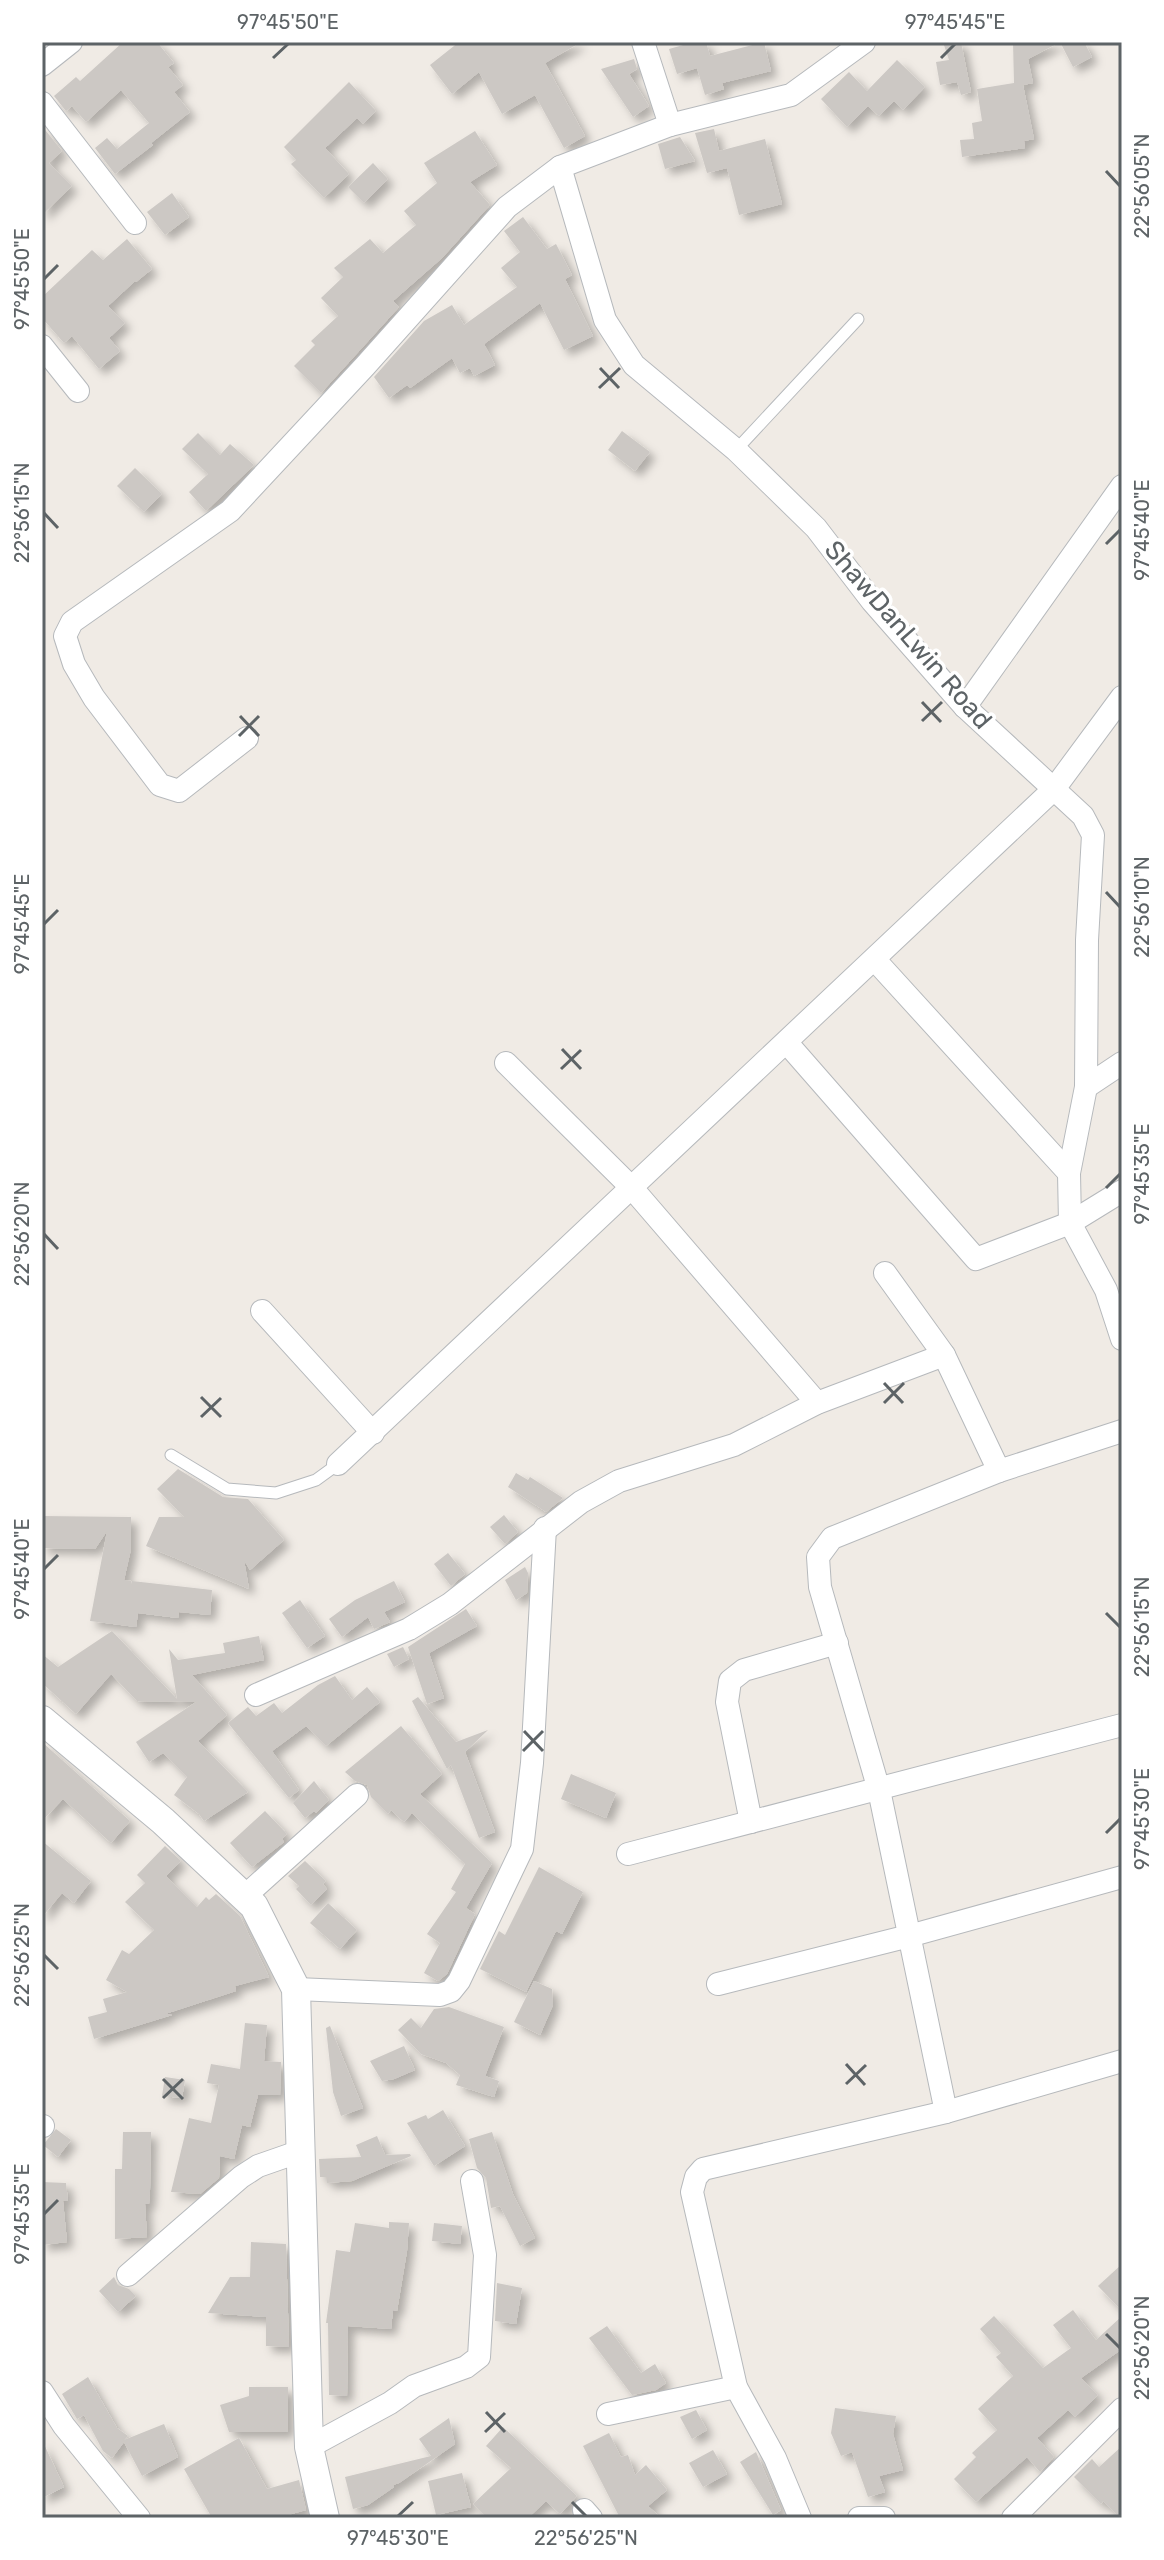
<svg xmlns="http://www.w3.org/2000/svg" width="1164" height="2560" font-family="Rubik,sans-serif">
<defs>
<filter id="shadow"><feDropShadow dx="6" dy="6" stdDeviation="4" flood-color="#0004"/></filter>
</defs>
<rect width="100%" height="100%" fill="#f0ebe5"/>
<!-- building -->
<g fill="#ccc8c4" filter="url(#shadow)">
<path d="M123,42H157L174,63L168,67L183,85L174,92L190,112L151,143L153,145L115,174L95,148L107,138L117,149L149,123L121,90L86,122L72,106L66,111L54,96L76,77L80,81Z"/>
<path d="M459,42H581L545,63L585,136L564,148L535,95L502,114L479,72L452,94L430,65Z"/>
<path d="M694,42H706L710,56L764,42L771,71L722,83L724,89L705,95L697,68L677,74L669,49Z"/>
<path d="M943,42H961L971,92L961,95L957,82L940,85L936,62L949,60Z"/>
<path d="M1013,42H1084L1092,57L1073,67L1060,42L1028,59L1033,83L1023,85L1034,139L1024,141L1025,148L962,157L960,140L974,139L972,123L982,121L977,89L1014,83Z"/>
<path d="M634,59L637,69L629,74L649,106L633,117L601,69Z"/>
<path d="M897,60L925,87L903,110L894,101L879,116L868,106L847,127L821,99L849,72L867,91Z"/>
<path d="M349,82L376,111L363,124L357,118L325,148L349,174L324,198L291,164L296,160L284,147Z"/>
<path d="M42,126L62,151L49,163L72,186L42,215Z"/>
<path d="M714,129L719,151L765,139L782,204L739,215L727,168L707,173L695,133Z"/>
<path d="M475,131L497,165L470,182L490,205L442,258L393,301L399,307L321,393L294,366L315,345L311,341L338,316L321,298L343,277L334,268L370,239L383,253L416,225L404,211L437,183L424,163Z"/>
<path d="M680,137L695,161L665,169L658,144Z"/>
<path d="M373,163L388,179L364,203L348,187Z"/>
<path d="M172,193L189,217L165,235L147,212Z"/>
<path d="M523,217L547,249L556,244L572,275L565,279L593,336L564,350L540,303L484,344L495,365L474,376L470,368L460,373L452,358L410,388L407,385L389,398L374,377L424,321L452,305L464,325L517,287L501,268L520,252L504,231Z"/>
<path d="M127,239L152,269L136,282L135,281L108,306L125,323L109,338L120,351L99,369L72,336L64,343L42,318V297L92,250L103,260Z"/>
<path d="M622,431L650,452L635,471L608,450Z"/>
<path d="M198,433L220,455L230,444L254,465L206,511L189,492L208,474L182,449Z"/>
<path d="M135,468L162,494L144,512L117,486Z"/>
<path d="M178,1469L223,1497L248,1499L284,1540L250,1570L244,1560L249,1589L146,1546L159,1517H184L157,1489Z"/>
<path d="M516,1473L528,1480L530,1477L563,1498L546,1512L508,1487Z"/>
<path d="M504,1515L518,1532L505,1544L490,1527Z"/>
<path d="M42,1516L131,1517V1549L124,1580L131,1581V1584L132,1581L212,1590L210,1615L179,1612L178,1618L138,1613L136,1627L90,1621L107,1531L95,1549L42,1548Z"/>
<path d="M448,1553L465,1574L451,1586L434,1564Z"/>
<path d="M525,1567L528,1573L527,1593L516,1600L505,1580Z"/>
<path d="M394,1581L405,1602L384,1612L390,1622L374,1629L368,1617L342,1637L329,1619L355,1600Z"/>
<path d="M300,1600L325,1636L307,1648L282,1613Z"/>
<path d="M466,1609L477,1626L429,1653L444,1698L427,1704L408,1647Z"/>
<path d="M112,1631L177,1699L169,1649L178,1660L225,1653L223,1643L259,1636L264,1660L192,1675L227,1715L198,1741L248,1792L204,1821L199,1814L174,1795L187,1777L163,1753L149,1762L136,1742L196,1702L137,1701L111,1674L76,1714L42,1683V1654L58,1667Z"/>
<path d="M403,1647L409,1659L394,1667L387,1654Z"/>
<path d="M335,1676L352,1700L367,1687L380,1702L326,1746L306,1726L272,1751L299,1790L289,1798L228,1723L248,1707L256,1716L274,1703L282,1713L318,1685Z"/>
<path d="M418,1697L456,1742L488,1730L465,1752L495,1832L479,1838L451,1765L447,1769L412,1701Z"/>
<path d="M401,1726L442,1774L420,1794L492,1863L466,1908L475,1914L447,1974L438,1981L424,1973L440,1943L427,1934L456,1892L451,1889L465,1864L412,1813L404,1822L391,1810L388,1814L371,1797L367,1785L355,1781L345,1772Z"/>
<path d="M42,1742L130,1821L111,1843L63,1799L42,1821Z"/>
<path d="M571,1774L616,1793L606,1818L561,1799Z"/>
<path d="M314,1781L329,1800L316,1813L314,1811L305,1818L293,1803Z"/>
<path d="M265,1811L287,1834L282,1839L284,1842L252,1867L230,1843Z"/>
<path d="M42,1841L91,1881L74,1903L62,1893L42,1917Z"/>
<path d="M165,1846L181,1861L166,1876L197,1907L206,1897L209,1900L216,1894L240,1916L269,1977L235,1986L236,1991L165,2014L172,2015L94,2039L88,2017L107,2012L103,1999L127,1992L106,1980L122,1950L129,1954L154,1930L125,1902L145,1883L137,1875Z"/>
<path d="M305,1861L326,1881L323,1884L327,1889L311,1905L296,1889L299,1886L288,1876Z"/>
<path d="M539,1867L583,1892L562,1934L556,1931L526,1992L480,1969L499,1931L505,1935Z"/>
<path d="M328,1903L357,1930L340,1949L310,1923Z"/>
<path d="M534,1981L552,1989L553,2005L540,2035L514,2022Z"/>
<path d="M449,2007L504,2027L485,2076L499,2081L494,2097L456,2085L460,2075L446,2063L421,2054L398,2030L411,2018L421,2028L434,2009Z"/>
<path d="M245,2023L267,2025L264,2061L281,2062L280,2095H258L250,2127L242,2125L234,2159L220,2156L219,2178L200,2194L171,2192L189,2118L211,2123L219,2085L207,2083L211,2064L240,2069Z"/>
<path d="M330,2026L363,2108L341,2116L333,2092L326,2028Z"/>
<path d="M404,2046L415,2070L394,2079L382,2081L370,2061Z"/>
<path d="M165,2077L185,2080L182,2098L162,2096Z"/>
<path d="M443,2110L465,2146L434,2166L407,2123L426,2115L428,2119Z"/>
<path d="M56,2129L71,2140L58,2157L43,2145Z"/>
<path d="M123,2132H151L150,2190L149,2204H145L147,2237L115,2239V2169H122Z"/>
<path d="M492,2132L513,2194L535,2238L520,2246L500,2206L491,2208L486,2178L477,2168L469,2139Z"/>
<path d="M377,2136L385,2155L410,2154L411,2156L352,2181L327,2183V2177H320L319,2159L361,2157L356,2145Z"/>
<path d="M42,2182L66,2183L68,2201H63L67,2242L42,2245Z"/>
<path d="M389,2222L409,2223L407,2251L397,2311L393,2310L391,2329L348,2326L347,2396L329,2395L328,2323H326L336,2250L350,2252L355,2223L389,2228Z"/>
<path d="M434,2223L462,2226L460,2244L432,2241Z"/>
<path d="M251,2242L286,2244L289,2347L266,2346V2317L208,2313L230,2277H250Z"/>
<path d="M1122,2264V2311L1098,2286Z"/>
<path d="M114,2277L118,2285L129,2289L136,2296L118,2312L99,2291Z"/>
<path d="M497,2283L522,2288L516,2324L495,2321Z"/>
<path d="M1073,2310L1096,2340L1122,2316V2349L1081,2378L1098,2395L1075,2417L1068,2410L1037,2438L1054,2457L1040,2472L1027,2457L976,2502L954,2479L976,2457L972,2453L997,2430L978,2409L1013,2376L996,2357L1001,2353L980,2329L994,2316L1043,2368L1071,2348L1053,2325Z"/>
<path d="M607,2326L641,2373L655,2364L666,2383L656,2390L632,2395L589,2338Z"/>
<path d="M88,2377L117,2428L128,2436L124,2440L164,2424L178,2457L142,2476L124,2442L112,2458L103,2451L84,2415L77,2419L62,2394Z"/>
<path d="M249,2387H288V2432H229L220,2405L249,2396Z"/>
<path d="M835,2408L896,2416L893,2434L903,2470L879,2476L885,2492L868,2497L852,2452L841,2456L831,2433Z"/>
<path d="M696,2410L707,2430L692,2439L680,2417Z"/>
<path d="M449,2418L455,2444L399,2483L393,2485L394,2487L368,2505L353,2509L345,2477L431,2456L419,2439Z"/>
<path d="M503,2427L577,2496L560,2514L546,2501L528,2518H487L473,2504L511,2468L486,2446Z"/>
<path d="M609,2433L621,2457L628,2455L635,2475L646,2465L667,2490L648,2506L661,2518H620L583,2446Z"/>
<path d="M239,2438L267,2489L299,2480L306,2510L277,2518H212L184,2469Z"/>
<path d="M42,2440L64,2487L42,2498Z"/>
<path d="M1122,2446V2518H1120L1103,2501L1101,2504L1074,2477L1092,2459L1099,2467Z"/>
<path d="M713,2450L727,2474L703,2487L689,2463Z"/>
<path d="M756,2452L781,2510L773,2515L740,2462Z"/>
<path d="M462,2473L471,2507L436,2515L428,2481Z"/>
</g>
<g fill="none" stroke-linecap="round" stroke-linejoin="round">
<defs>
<g id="service">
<path d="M736,450L858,319"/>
<path d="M171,1455L227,1489L276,1493L316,1480L338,1464"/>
</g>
<g id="minor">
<path d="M643,42L670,125"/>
<path d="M42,65L71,42"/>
<path d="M42,103L135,223"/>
<path d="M560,167L605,320L634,365L736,450L816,528L872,601L965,707L1083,816L1093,835L1087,940L1086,1087L1069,1173L1070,1223L1106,1290L1122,1339"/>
<path d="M42,346L78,391"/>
<path d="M965,707L1122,486"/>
<path d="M247,738L179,791L160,785L94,698L74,664L65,636L72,622L230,511L365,366L507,207L560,167L670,125L791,95L864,42"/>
<path d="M875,960L1069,1173"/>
<path d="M787,1043L976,1259L1070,1223L1122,1191"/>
<path d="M506,1063L632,1188L817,1403"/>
<path d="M1086,1087L1122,1063"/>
<path d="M885,1273L944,1355L999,1471L1122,1431"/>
<path d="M262,1311L373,1433"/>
<path d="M338,1464L1054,789L1122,697"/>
<path d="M256,1695L409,1629L450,1604L581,1502L619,1481L734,1445L817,1403L944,1355"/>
<path d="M751,1822L727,1702L730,1681L744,1670L837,1643"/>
<path d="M628,1854L1122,1725"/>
<path d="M244,1897L357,1795"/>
<path d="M718,1984L909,1936L1122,1877"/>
<path d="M296,1989L440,1995L451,1991L459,1981L522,1849L532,1763L545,1528"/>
<path d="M946,2112L879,1790L820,1587L818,1557L832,1538L999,1471"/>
<path d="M42,2126H43"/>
<path d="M128,2275L241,2177L258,2166L301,2151"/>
<path d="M42,2392L64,2426L139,2518"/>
<path d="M608,2414L736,2387"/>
<path d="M309,2447L390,2403L414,2386L466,2367L479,2357L485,2255L472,2181"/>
<path d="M584,2510L591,2518"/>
<path d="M800,2518L775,2458L736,2387L692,2192L696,2177L703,2169L946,2112L1122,2061"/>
<path d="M859,2518H884"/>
<path d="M1013,2518L1122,2409"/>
</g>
<path id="tertiary" d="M42,1720L163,1821L254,1906L296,1989L309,2447L325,2518"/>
</defs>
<!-- service casing -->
<use href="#service" stroke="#b6b9bc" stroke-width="13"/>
<!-- minor casing -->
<use href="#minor" stroke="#b6b9bc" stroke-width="24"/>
<!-- tertiary casing -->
<use href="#tertiary" stroke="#b6b9bc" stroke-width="30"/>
<!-- service -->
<use href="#service" stroke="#fff" stroke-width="11"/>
<!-- minor -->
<use href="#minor" stroke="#fff" stroke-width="22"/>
<!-- tertiary -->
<use href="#tertiary" stroke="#fff" stroke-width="28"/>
</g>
<!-- ticks -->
<path fill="none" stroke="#5d6366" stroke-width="3" d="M273,58L288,44M941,58L955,44M1106,171L1120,186M44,279L58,265M600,368L619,388M599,388L620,368M44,513L58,528M1106,544L1120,530M922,702L941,722M240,716L259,736M922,721L942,702M239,736L259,716M1106,892L1120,907M44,924L58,910M562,1049L581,1069M561,1069L581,1050M1106,1188L1120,1174M44,1234L58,1249M884,1383L903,1403M201,1397L221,1417M884,1403L904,1383M201,1417L221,1398M44,1569L58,1555M1106,1613L1120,1627M524,1731L543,1751M523,1751L543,1731M1106,1833L1120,1819M44,1955L58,1969M846,2064L865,2085M163,2079L183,2099M846,2084L866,2065M163,2098L183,2079M44,2214L58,2200M1106,2334L1120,2348M486,2412L505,2432M485,2432L505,2413M572,2502L586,2516M398,2516L413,2502"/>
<g text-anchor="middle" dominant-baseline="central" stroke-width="7" stroke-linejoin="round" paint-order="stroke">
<!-- street labels -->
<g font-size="26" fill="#5d6366" stroke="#fff">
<text transform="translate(908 635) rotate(49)">ShawDanLwin Road</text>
</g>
</g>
<!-- border -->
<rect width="1164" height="2560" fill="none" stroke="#ffffff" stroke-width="88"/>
<rect x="44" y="44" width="1076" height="2472" fill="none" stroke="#5d6366" stroke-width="3"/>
<g font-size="20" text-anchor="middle" fill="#5d6366">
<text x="288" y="29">97°45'50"E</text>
<text x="955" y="29">97°45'45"E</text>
<text transform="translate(1142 186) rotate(-90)" y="7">22°56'05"N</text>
<text transform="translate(22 279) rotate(-90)" y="7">97°45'50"E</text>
<text transform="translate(22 513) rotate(-90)" y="7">22°56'15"N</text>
<text transform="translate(1142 530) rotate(-90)" y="7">97°45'40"E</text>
<text transform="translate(1142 907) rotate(-90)" y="7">22°56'10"N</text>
<text transform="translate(22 924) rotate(-90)" y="7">97°45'45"E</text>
<text transform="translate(1142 1174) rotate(-90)" y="7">97°45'35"E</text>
<text transform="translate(22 1234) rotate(-90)" y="7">22°56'20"N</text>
<text transform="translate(22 1569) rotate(-90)" y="7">97°45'40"E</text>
<text transform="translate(1142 1627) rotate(-90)" y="7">22°56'15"N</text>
<text transform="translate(1142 1819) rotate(-90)" y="7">97°45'30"E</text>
<text transform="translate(22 1955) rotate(-90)" y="7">22°56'25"N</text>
<text transform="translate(22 2214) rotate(-90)" y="7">97°45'35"E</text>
<text transform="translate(1142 2348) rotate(-90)" y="7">22°56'20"N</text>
<text x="398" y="2545">97°45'30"E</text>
<text x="586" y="2545">22°56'25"N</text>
</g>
</svg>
